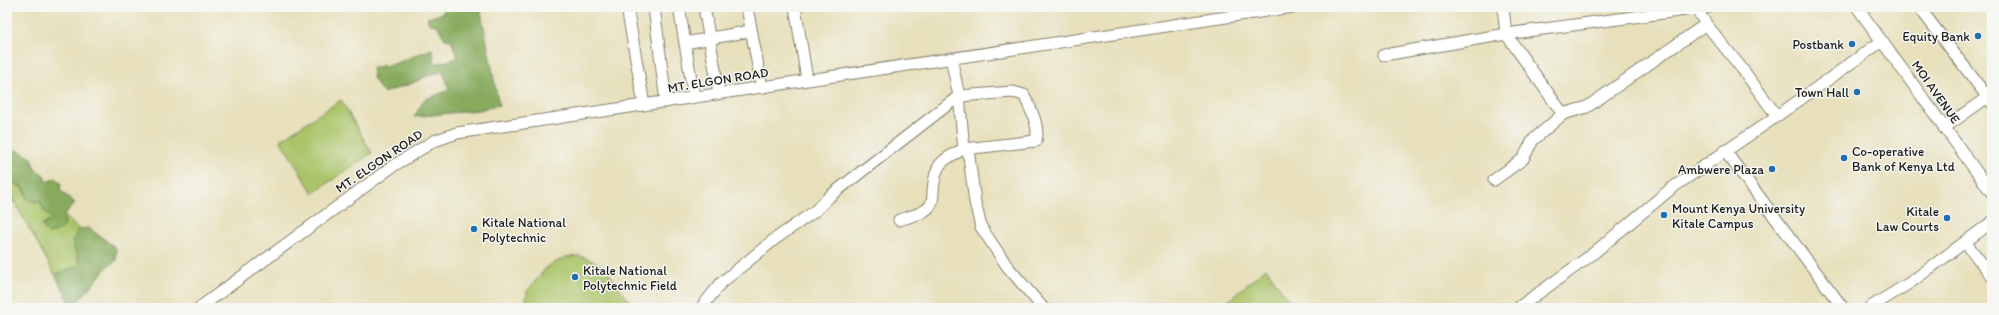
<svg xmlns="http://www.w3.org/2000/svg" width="1999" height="315" font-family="Itim,sans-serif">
<rect width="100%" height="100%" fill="#f6f6f2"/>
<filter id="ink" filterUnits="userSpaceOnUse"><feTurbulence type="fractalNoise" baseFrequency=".025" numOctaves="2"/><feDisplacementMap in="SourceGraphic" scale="8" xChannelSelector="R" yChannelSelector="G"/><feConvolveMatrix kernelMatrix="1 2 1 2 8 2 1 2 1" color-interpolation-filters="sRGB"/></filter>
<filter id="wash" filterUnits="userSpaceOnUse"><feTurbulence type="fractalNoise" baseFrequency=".012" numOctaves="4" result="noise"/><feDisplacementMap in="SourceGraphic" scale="16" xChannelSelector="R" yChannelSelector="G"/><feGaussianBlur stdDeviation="0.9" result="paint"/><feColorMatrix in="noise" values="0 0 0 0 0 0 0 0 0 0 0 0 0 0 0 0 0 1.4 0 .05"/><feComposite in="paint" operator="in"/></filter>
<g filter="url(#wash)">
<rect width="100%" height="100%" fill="#e7e0bb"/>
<!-- green -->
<g fill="#aac469" stroke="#637042">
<path d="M341,100L372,153L313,193L280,140Z"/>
<path d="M7,178L40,201L44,211L52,219L63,215L79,229L72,241L80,265L55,275L15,203Z"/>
<path d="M580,256L598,263L607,271L634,308H525L527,291L547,267L566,257Z"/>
<path d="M1266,268L1294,308H1220Z"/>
</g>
<!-- forest -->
<g fill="#87aa5d" stroke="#52633c">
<path d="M443,7H480L499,105L479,110L414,117L424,100L449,90L443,71L429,75L413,83L383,93L373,78L372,67L391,65L432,49L435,64L458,58L451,40L445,39L437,25L429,24L427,18L443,13Z"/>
<path d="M17,150L32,158L34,168L44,175L46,182L56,178L61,183L60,190L75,203L64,215L65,225L59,230L49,234L42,226L52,219L44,211L40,201L33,202L26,198L25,189L8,179L15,203L7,200V153Z"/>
<path d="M89,228L116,248V261L108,266L73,308L55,275L80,265L72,241L79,229Z"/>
</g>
</g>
<g filter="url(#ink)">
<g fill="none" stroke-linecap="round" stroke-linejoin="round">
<defs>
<g id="minor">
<path d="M627,7L644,105"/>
<path d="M654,7L666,102"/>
<path d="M679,7L694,97"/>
<path d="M704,7L719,93"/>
<path d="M747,7L762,88"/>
<path d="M795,7L807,79"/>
<path d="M1503,7L1506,34L1709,7"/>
<path d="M1695,7L1706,24L1743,70L1777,116"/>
<path d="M1857,7L1992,193"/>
<path d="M1919,7L1992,103"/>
<path d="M685,43L750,31"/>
<path d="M1384,55L1506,34L1563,114L1587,107L1706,24"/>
<path d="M1944,128L1992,94"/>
<path d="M968,149L975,202L981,227L1007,266L1043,308"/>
<path d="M1725,151L1843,308"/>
<path d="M1494,180L1523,159L1533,140L1563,114"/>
<path d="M899,220C908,217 924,214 930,206C933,202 933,196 933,191C935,165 940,160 964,149L959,96L951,58"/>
<path d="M1965,242L1992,276"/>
<path d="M199,308L393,166L434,141L457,133L1293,7"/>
<path d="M701,308L721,283L775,239L815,211L830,196L959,96L1013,92L1024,95C1031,110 1040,126 1036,141L964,149"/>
<path d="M1518,308L1590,256L1672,188L1777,116L1882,41"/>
<path d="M1869,308L1911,282L1992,222"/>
</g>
</defs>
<!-- minor casing -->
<use href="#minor" stroke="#827e6c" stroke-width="13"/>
<!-- minor -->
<use href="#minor" stroke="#fff" stroke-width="11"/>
</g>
</g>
<!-- markers -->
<g fill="#1f6fb2" stroke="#f6f6f2" stroke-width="1.5">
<circle cx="1978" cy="36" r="4"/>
<circle cx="1852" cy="44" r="4"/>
<circle cx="1857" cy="92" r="4"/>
<circle cx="1844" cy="158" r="4"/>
<circle cx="1772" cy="169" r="4"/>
<circle cx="1664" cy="215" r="4"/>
<circle cx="1947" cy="218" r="4"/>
<circle cx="474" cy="229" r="4"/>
<circle cx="575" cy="277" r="4"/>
</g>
<g text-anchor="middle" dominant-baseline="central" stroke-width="3" stroke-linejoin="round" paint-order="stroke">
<!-- poi labels -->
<g font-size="13" fill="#1c1c1c" stroke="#f6f6f2" text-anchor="end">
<text x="1970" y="36">Equity Bank</text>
<text x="1844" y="44">Postbank</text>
<text x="1849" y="92">Town Hall</text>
<text x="1852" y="151" text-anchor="start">Co-operative<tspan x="1852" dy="15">Bank of Kenya Ltd</tspan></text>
<text x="1764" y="169">Ambwere Plaza</text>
<text x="1672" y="208" text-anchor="start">Mount Kenya University<tspan x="1672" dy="15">Kitale Campus</tspan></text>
<text x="1939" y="211">Kitale<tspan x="1939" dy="15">Law Courts</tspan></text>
<text x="482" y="222" text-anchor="start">Kitale National<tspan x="482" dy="15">Polytechnic</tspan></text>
<text x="583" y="270" text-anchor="start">Kitale National<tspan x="583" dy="15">Polytechnic Field</tspan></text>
</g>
<!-- street labels -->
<g font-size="13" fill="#1c1c1c" stroke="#f6f6f2">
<text transform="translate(718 80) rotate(-9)">MT. ELGON ROAD</text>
<text transform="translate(1936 92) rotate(55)">MOI AVENUE</text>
<text transform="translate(379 161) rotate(-34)">MT. ELGON ROAD</text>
</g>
</g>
<!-- margin -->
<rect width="1999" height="315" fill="none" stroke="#f6f6f2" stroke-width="24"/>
</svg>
